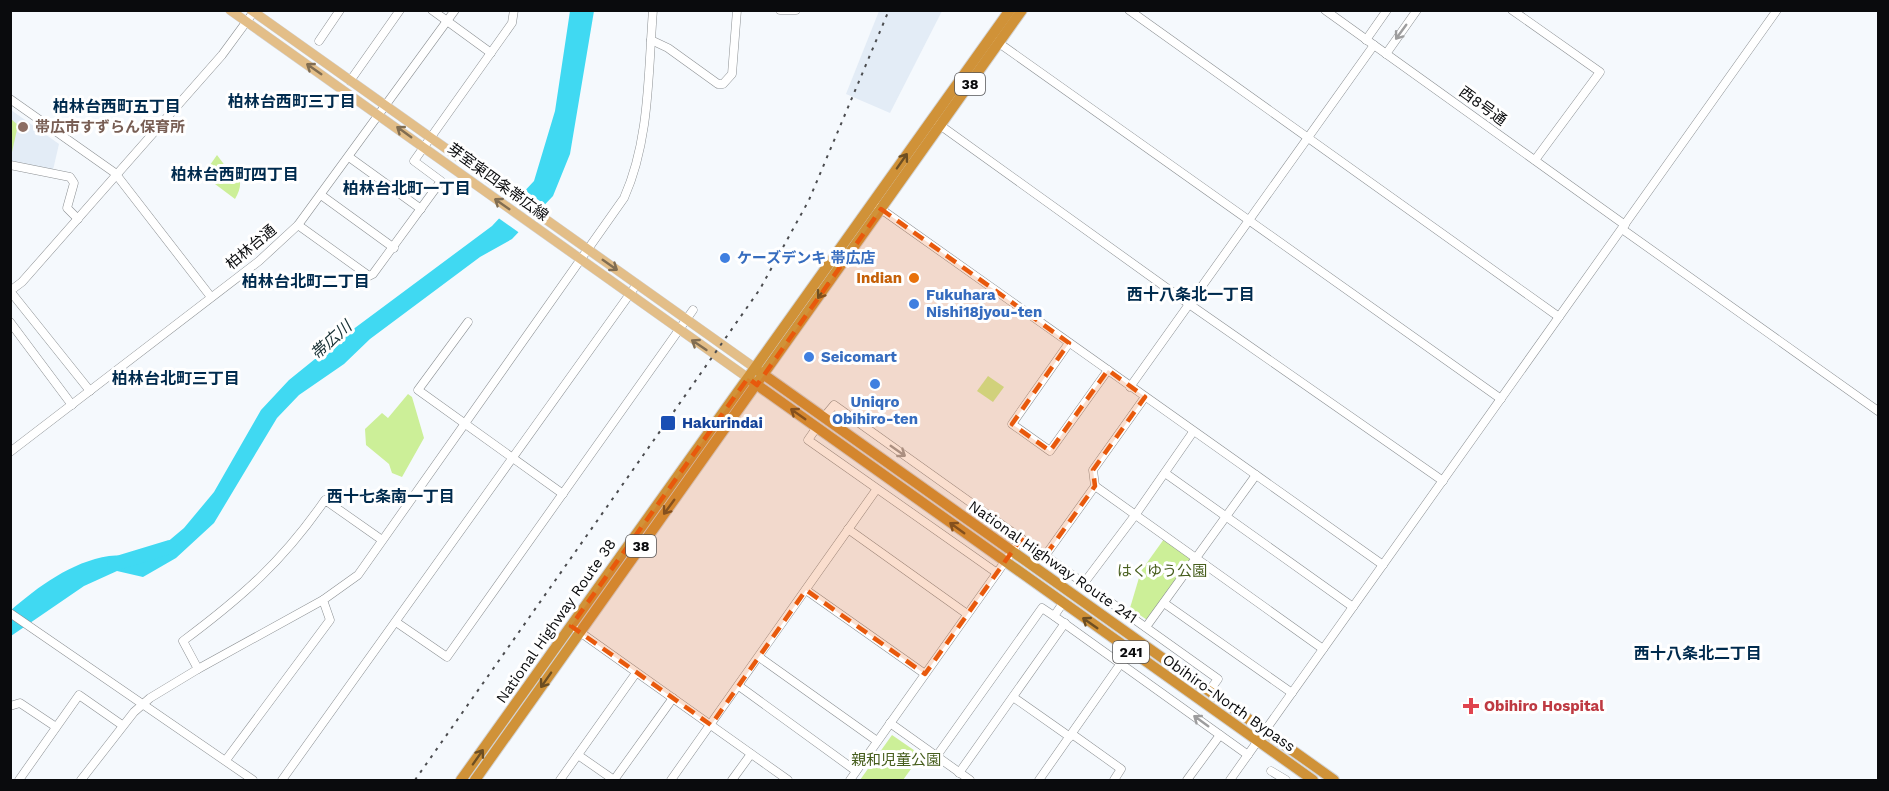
<svg xmlns="http://www.w3.org/2000/svg" width="1889" height="791" font-family="'Work Sans','Noto Sans JP',sans-serif">
<rect width="100%" height="100%" fill="#f5f9fd"/>
<!-- built -->
<g fill="#e3ecf6">
<path d="M879,11H942L890,113L846,94Z"/>
<path d="M11,110L59,144L53,170L11,161Z"/>
</g>
<!-- green -->
<g fill="#ccef98">
<path d="M11,119L18,125L12,152L10,151Z"/>
<path d="M217,155L226,167L234,168C242,180 242,187 235,199L203,175Z"/>
<path d="M988,376L1004,387L993,402L977,391Z"/>
<path d="M408,394L412,397L424,438L402,477L392,473L389,464L366,445L365,429L382,413L388,418Z"/>
<path d="M1164,539L1192,559L1147,620L1130,608L1141,571Z"/>
<path d="M892,735L921,755L903,780H860Z"/>
</g>
<!-- water -->
<path fill="#40d9f2" d="M570,11H594L570,154L553,196L512,239L480,257L370,339L344,364L299,395L277,418L214,523L176,558L143,577L117,571L84,586L11,636L10,611C39,586 71,562 109,556C120,554 135,558 146,560L184,528L214,492L261,410L289,380L336,342L492,226L534,181L555,111Z"/>
<!-- pier -->
<path fill="#f5f9fd" d="M523,189L547,206L521,234L497,217Z"/>
<g fill="none" stroke-linecap="round" stroke-linejoin="round">
<!-- river -->
<path stroke="#40d9f2" stroke-width="14" d="M114,564L170,547"/>
<defs>
<g id="minor">
<path d="M432,10L491,53"/>
<path d="M780,10H796"/>
<path d="M1129,10L1559,317"/>
<path d="M1325,10L1625,225"/>
<path d="M1512,10L1600,72L1535,160"/>
<path d="M651,40L668,48L718,84H723L732,74L737,10"/>
<path d="M1366,40L1387,10"/>
<path d="M319,41L340,10"/>
<path d="M996,41L1501,399"/>
<path d="M1386,54L1417,10"/>
<path d="M350,81L400,10"/>
<path d="M10,99L115,173L211,297"/>
<path d="M937,123L1189,304L1443,481"/>
<path d="M349,157L421,209"/>
<path d="M10,165L70,177L74,183L67,208L78,219"/>
<path d="M321,195L394,248"/>
<path d="M878,207L1383,565"/>
<path d="M298,225L369,276L373,274L441,181L414,161L512,23L514,10"/>
<path d="M1622,229L1878,411"/>
<path d="M10,322L72,405"/>
<path d="M468,322L418,390L563,494"/>
<path d="M1069,343L1012,424L1050,451L1108,370"/>
<path d="M1130,387L1374,45"/>
<path d="M90,391L10,291L22,282L222,55L255,10"/>
<path d="M824,417L834,405L1218,679L1209,691"/>
<path d="M817,427L808,440L997,573"/>
<path d="M10,452L259,261L298,225L455,10"/>
<path d="M1165,473L1353,607"/>
<path d="M1095,486L1323,649"/>
<path d="M848,529L967,614"/>
<path d="M1045,556L1095,486L1093,470L1145,397"/>
<path d="M1084,583L1136,514L1193,432"/>
<path d="M806,590L925,674"/>
<path d="M1063,603L1054,616L1248,755"/>
<path d="M1164,603L1292,693"/>
<path d="M10,613L253,780"/>
<path d="M396,622L447,657L693,310"/>
<path d="M1146,627L1256,475"/>
<path d="M577,630L788,780"/>
<path d="M759,657L877,741"/>
<path d="M198,669L323,600"/>
<path d="M739,686L856,771"/>
<path d="M1013,697L1070,737"/>
<path d="M10,706L20,703L56,727"/>
<path d="M890,723L970,780"/>
<path d="M1072,734L1121,769L1114,780"/>
<path d="M578,755L614,780"/>
<path d="M936,757L1042,608L1054,616"/>
<path d="M226,760L330,620L323,600L358,575L624,198C650,140 648,73 653,10"/>
<path d="M1271,771L1286,780"/>
<path d="M959,773L1065,623"/>
<path d="M19,780L79,695L122,725"/>
<path d="M81,780L134,712L150,698L198,669L183,641C242,597 283,561 325,500L382,540"/>
<path d="M282,780L637,284"/>
<path d="M560,780L636,673"/>
<path d="M614,780L673,698"/>
<path d="M671,780L876,490"/>
<path d="M732,780L751,754"/>
<path d="M850,780L1021,539"/>
<path d="M1039,780L1121,663"/>
<path d="M1187,780L1220,735"/>
<path d="M1230,780L1777,10"/>
</g>
<g id="major">
<path d="M230,10L748,378"/>
<path d="M251,10L755,368"/>
</g>
<g id="highway">
<path d="M760,372L1334,780"/>
<path d="M753,382L1313,780"/>
<path d="M461,780L1010,10"/>
<path d="M475,780L1022,10"/>
</g>
</defs>
<!-- minor casing -->
<use href="#minor" stroke="#8c9093" stroke-width="9"/>
<!-- major casing -->
<use href="#major" stroke="#d3d3d3" stroke-width="10"/>
<!-- highway casing -->
<use href="#highway" stroke="#d3d3d3" stroke-width="12"/>
<!-- minor -->
<use href="#minor" stroke="#fff" stroke-width="8"/>
<!-- major -->
<use href="#major" stroke="#e3be88" stroke-width="9"/>
<!-- highway -->
<use href="#highway" stroke="#d09238" stroke-width="10"/>
<!-- rail -->
<path stroke="#4b4c4f" stroke-width="2" stroke-dasharray="3 6" stroke-linecap="butt" d="M415,780L760,289L809,200L889,10"/>
</g>
<!-- one-way arrows -->
<defs><path id="oneway-shaft" d="M-6 0H5M1.5-3L5.5 0L1.5 3" fill="none" stroke-width="1.6" stroke-linecap="round" stroke-linejoin="round" transform="scale(1.5)"/></defs>
<g stroke="#9d9d9e">
<use href="#oneway-shaft" transform="translate(1401 32) rotate(126)"/>
<use href="#oneway-shaft" transform="translate(898 451) rotate(35)"/>
<use href="#oneway-shaft" transform="translate(1201 721) rotate(-144)"/>
</g>
<g stroke="#816d51">
<use href="#oneway-shaft" transform="translate(314 69) rotate(-145)"/>
<use href="#oneway-shaft" transform="translate(404 132) rotate(-144)"/>
<use href="#oneway-shaft" transform="translate(502 204) rotate(-145)"/>
<use href="#oneway-shaft" transform="translate(610 265) rotate(35)"/>
<use href="#oneway-shaft" transform="translate(699 345) rotate(-146)"/>
</g>
<g stroke="#6d4e22">
<use href="#oneway-shaft" transform="translate(902 161) rotate(-55)"/>
<use href="#oneway-shaft" transform="translate(823 291) rotate(125)"/>
<use href="#oneway-shaft" transform="translate(798 414) rotate(-145)"/>
<use href="#oneway-shaft" transform="translate(669 507) rotate(126)"/>
<use href="#oneway-shaft" transform="translate(957 528) rotate(-144)"/>
<use href="#oneway-shaft" transform="translate(1090 623) rotate(-145)"/>
<use href="#oneway-shaft" transform="translate(546 680) rotate(125)"/>
<use href="#oneway-shaft" transform="translate(478 757) rotate(-55)"/>
</g>
<!-- marked area -->
<path fill="#e8590c" fill-opacity="0.2" stroke="#e8590c" stroke-width="4.5" stroke-dasharray="12 8" stroke-linejoin="round" d="M881,209L1069,343L1012,424L1050,451L1108,370L1145,397L1093,470L1095,486L1045,556L1021,539L925,674L806,590L711,725L571,626L748,378L757,385Z"/>
<!-- markers -->
<circle fill="#8d6e63" stroke="#fff" stroke-width="2" cx="23" cy="127" r="6"/>
<g fill="#3f7fe0" stroke="#fff" stroke-width="2">
<circle cx="725" cy="258" r="6"/>
<circle cx="914" cy="304" r="6"/>
<circle cx="809" cy="357" r="6"/>
<circle cx="875" cy="384" r="6"/>
</g>
<circle fill="#e8710a" stroke="#fff" stroke-width="2" cx="914" cy="278" r="6"/>
<rect fill="#1a4fb4" stroke="#fff" stroke-width="2" x="660" y="415" width="16" height="16" rx="3"/>
<path fill="#e0444e" stroke="#fff" stroke-width="2" d="M1468 697h6v6h6v6h-6v6h-6v-6h-6v-6h6z"/>
<g text-anchor="middle" dominant-baseline="central" stroke-width="6" stroke-linejoin="round" paint-order="stroke">
<!-- shield labels -->
<g fill="#fff" stroke="#545456" stroke-width="1.5">
<rect x="955" y="73" width="30" height="22" rx="4.5"/>
<rect x="626" y="535" width="30" height="22" rx="4.5"/>
<rect x="1113" y="641" width="36" height="22" rx="4.5"/>
</g>
<g font-size="14" font-weight="bold" fill="#0a0b0d">
<text x="970" y="84">38</text>
<text x="641" y="546">38</text>
<text x="1131" y="652">241</text>
</g>
<!-- street labels -->
<g font-size="15" fill="#0a0b0d" stroke="#fff">
<text transform="translate(1483 106) rotate(36)">西8号通</text>
<text transform="translate(498 182) rotate(36)">芽室東四条帯広線</text>
<text transform="translate(251 247) rotate(-40)">柏林台通</text>
<text transform="translate(1053 562) rotate(35)">National Highway Route 241</text>
<text transform="translate(556 621) rotate(-55)">National Highway Route 38</text>
<text transform="translate(1229 703) rotate(35)">Obihiro-North Bypass</text>
</g>
<!-- education labels -->
<g font-size="15" font-weight="bold" fill="#785e54" stroke="#fff" text-anchor="start">
<text x="35" y="127">帯広市すずらん保育所</text>
</g>
<!-- shop labels -->
<g font-size="15" font-weight="bold" fill="#366cbe" stroke="#fff" text-anchor="start">
<text x="737" y="258">ケーズデンキ 帯広店</text>
<text x="926" y="295">Fukuhara<tspan x="926" dy="17">Nishi18jyou-ten</tspan></text>
<text x="821" y="357">Seicomart</text>
<text x="875" y="402" text-anchor="middle">Uniqro<tspan x="875" dy="17">Obihiro-ten</tspan></text>
</g>
<!-- food labels -->
<g font-size="15" font-weight="bold" fill="#c56008" stroke="#fff" text-anchor="end">
<text x="902" y="278">Indian</text>
</g>
<!-- transit labels -->
<g font-size="15" font-weight="bold" fill="#164399" stroke="#fff" text-anchor="start">
<text x="682" y="423">Hakurindai</text>
</g>
<!-- park labels -->
<g font-size="15" fill="#475e1d" stroke="#fff">
<text x="1162" y="571">はくゆう公園</text>
<text x="896" y="760">親和児童公園</text>
</g>
<!-- health labels -->
<g font-size="15" font-weight="bold" fill="#be3a42" stroke="#fff" text-anchor="start">
<text x="1484" y="706">Obihiro Hospital</text>
</g>
<!-- neighbourhood labels -->
<g font-size="16" font-weight="bold" fill="#002b4e" stroke="#fff">
<text x="292" y="101">柏林台西町三丁目</text>
<text x="117" y="106">柏林台西町五丁目</text>
<text x="235" y="174">柏林台西町四丁目</text>
<text x="407" y="188">柏林台北町一丁目</text>
<text x="306" y="281">柏林台北町二丁目</text>
<text x="1191" y="294">西十八条北一丁目</text>
<text x="176" y="378">柏林台北町三丁目</text>
<text x="391" y="496">西十七条南一丁目</text>
<text x="1698" y="653">西十八条北二丁目</text>
</g>
<!-- water labels -->
<g font-size="16" font-style="italic" fill="#152e32" stroke="#fff">
<text transform="translate(331 340) rotate(-42)">帯広川</text>
</g>
</g>
<!-- border -->
<rect width="1889" height="791" fill="none" stroke="#0a0b0d" stroke-width="24"/>
</svg>
